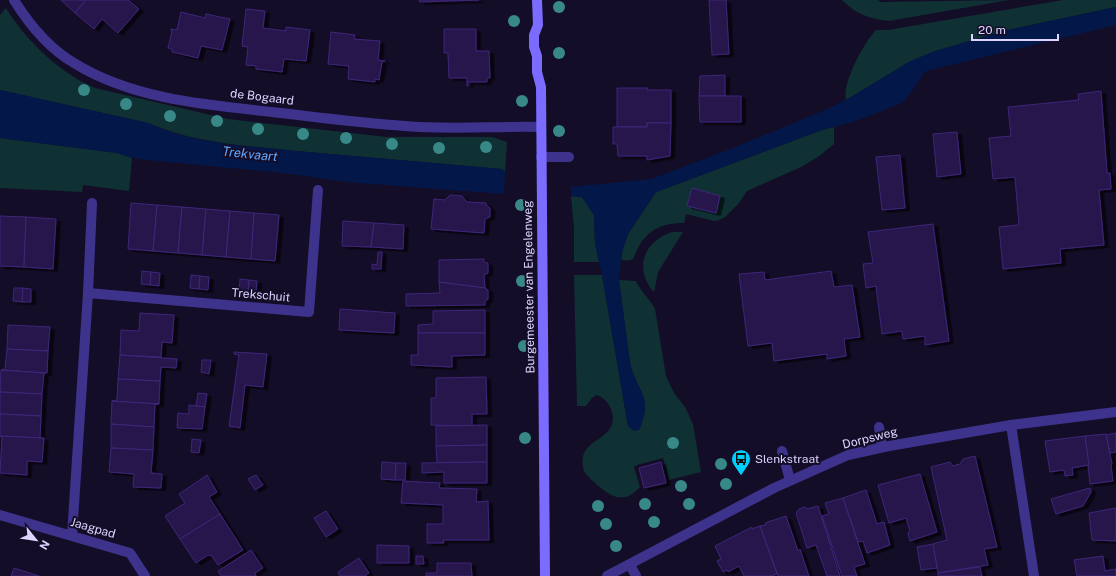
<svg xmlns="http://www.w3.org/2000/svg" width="1116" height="576" font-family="'Public Sans',sans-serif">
<defs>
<filter id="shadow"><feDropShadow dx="4.5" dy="2.5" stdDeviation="0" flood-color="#0009"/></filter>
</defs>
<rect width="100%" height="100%" fill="#140d28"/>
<!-- green -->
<g fill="#0f3133">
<path d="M842,0H878L881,2L1009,0L889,21C869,19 856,14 842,0Z"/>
<path d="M1063,0H1116V7L1008,30L935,51L909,62L846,100C842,82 864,43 876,30H888Z"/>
<path d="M6,8C26,41 60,73 95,88L228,119L387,137H492L507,142L505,172L502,169C433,163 365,157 296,151C247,146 193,143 148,123L0,90V15Z"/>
<path d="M834,127V144L818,157L801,167L747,191L739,203L725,217L719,220L714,221L686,214L684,223C663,223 647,229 637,250C635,253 635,259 631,260C628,261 624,260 621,260L622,252L628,234L656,192L822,130Z"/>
<path d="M0,138L117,153L132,158L129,191L83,185L82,192L0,188Z"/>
<path d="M571,196L582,197L594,215L595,244L599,262H574V229Z"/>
<path d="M672,232H683L658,272L654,292C633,269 644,241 672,232Z"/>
<path d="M574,275H602L628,426L639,430C654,396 637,393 630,363L619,280L636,281C641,292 650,299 655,309L666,376L674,393L685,407L693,424L701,472L669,480L663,458L637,465L634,467L640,487C624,505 611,497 596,484C591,479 584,474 583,467C579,442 603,442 611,427C617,415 608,397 596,395L592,398L586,406H577Z"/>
</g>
<!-- water -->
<g fill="#041749">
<path d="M1116,7V25L926,71L904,102L895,106L853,122L822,130L656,192L628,234L622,252L619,280L630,363C637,393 654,395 639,430L634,431L628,426L602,275L595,244L594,215L582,197L571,196V187L651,179L728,150L825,110L851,97L909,62L935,51L1008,30Z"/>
<path d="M0,90L148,123C193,144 247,146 296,151C365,157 433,163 502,169L505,172L504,194L347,182L283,173L148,160L132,158L117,153L0,138Z"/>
</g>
<!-- building -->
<g fill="#26174b" stroke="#3e267a" filter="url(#shadow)">
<path d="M61,0H86L75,13Z"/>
<path d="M86,0H128L139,9L118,33L102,19L94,29L75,13Z"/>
<path d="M419,0H479L420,2Z"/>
<path d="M709,0H726L729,54L712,55Z"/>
<path d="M246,9L265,11L263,28L286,31V27L310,30L306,61L284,59L282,72L256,69V66L246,65L248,47L242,46Z"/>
<path d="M181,12L205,18L206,14L230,19L222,50L201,46L198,58L172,52V49L168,48L172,31L170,29L177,30Z"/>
<path d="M444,29H476V51H489L490,78H487V82H468V86H467V78H449L448,53H444Z"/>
<path d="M331,32L355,35L354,39L380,41L378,60L385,61L382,62L379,80L375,79V82L348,79L349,66L328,64Z"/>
<path d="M725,75V96H699L700,76Z"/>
<path d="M617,88H648L647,90H671V123H647V127H617Z"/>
<path d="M1101,91L1107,173H1110L1111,189L1099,190L1104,245L1060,249L1061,263L1003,269L999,227L1019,225L1015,177L993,179L989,138L1011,136L1008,107L1079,100L1078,94Z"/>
<path d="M699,96H741V122H700Z"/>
<path d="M647,123H671L670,156L647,160V156H618L617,144H613V127H647Z"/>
<path d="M957,132L961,174L937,177L933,134Z"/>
<path d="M900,155L905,208L882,210L876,157Z"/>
<path d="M692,188L720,196L716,213L687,206Z"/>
<path d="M450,195L462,196L467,202L486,203V205L490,208V217L485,219L484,233L431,229L434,199L445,200Z"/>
<path d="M131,203L157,205L153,251L128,249Z"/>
<path d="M157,205L182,207L178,253L153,251Z"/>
<path d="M182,207L206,209L202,255L178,253Z"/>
<path d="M206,209L230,211L226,257L202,255Z"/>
<path d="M230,211L254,213L251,259L226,257Z"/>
<path d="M254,213L279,215L275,261L251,259Z"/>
<path d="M0,216L26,217L24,267L0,266Z"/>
<path d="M26,217L56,219L53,269L24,267Z"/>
<path d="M343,221L374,223L371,247L342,246Z"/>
<path d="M374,223L404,225L403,249L371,247Z"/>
<path d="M933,224L949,341L925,345V336L903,339L902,331L882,334L876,286L866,288L863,264L873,263L868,232Z"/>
<path d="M378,252H382L381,269H372V264L377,265Z"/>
<path d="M484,259V262L488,263V273L484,275L485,288L439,282V260Z"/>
<path d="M142,271L151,272L150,285L141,284Z"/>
<path d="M831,271L834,287L852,285L860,337L844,339L846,356L827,359V354L774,361L772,343L748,346L739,274L764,272L765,280Z"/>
<path d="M151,272L160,273L159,286L150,285Z"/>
<path d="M191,275L200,276L199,289L190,288Z"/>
<path d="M200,276L209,277L208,290L199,289Z"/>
<path d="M240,279L249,280L248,293L239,292Z"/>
<path d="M249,280L257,281L256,294L248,293Z"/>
<path d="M439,282L485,288L488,290V299L485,302V305L406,306V294L440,293Z"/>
<path d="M14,288H23L22,302L13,301Z"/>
<path d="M23,288L31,289V302H22Z"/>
<path d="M340,309L395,313L394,333L339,330Z"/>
<path d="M485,310V333H418V325L433,324V311Z"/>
<path d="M140,313L174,315L172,343L162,342L161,357L120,355L121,330L139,331Z"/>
<path d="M8,325L50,327L48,351L7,349Z"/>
<path d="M418,333H485V355L452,356V367L411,365V355H418Z"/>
<path d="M7,349L48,351L47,373L1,370L5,369Z"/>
<path d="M234,352L267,354L263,387L245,385L240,428L229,426L239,355L234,354Z"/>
<path d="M120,355L177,359L176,368L161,367L160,381L118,379Z"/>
<path d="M202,360H211L209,374L201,372Z"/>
<path d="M1,370L44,373L42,394L0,392Z"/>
<path d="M486,377L487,414H472V426L431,425V398H436V378Z"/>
<path d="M118,379L160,381L159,404L112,401L117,400Z"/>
<path d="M0,392L42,394L41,416L0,414Z"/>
<path d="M198,393L207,394L205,407L196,406Z"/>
<path d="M112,401L159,404H155L154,427L111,424Z"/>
<path d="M189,405L205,407L202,429L177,428L178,413L189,414Z"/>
<path d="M0,414L41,416L40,438L0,436Z"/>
<path d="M111,424L154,427L153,450L111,448Z"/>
<path d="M487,425V445L436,446V426Z"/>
<path d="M1116,433V452L1110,453L1106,435Z"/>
<path d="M1106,434L1112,464L1111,465L1113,481L1090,484L1085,436Z"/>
<path d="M0,436L44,438L42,462L27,461V475L0,473L2,437Z"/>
<path d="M1085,436L1089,465L1072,468L1073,475L1065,476L1064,470L1050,472L1045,441Z"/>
<path d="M192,439L201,440L199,453L191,452Z"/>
<path d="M487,445V462L437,463L436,446Z"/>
<path d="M111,448L153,450L151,473L162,474L161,488L133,487L134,474L109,472Z"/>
<path d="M975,456L997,547L984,549L988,565L938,573L933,544L947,540L931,467L950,462L953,466L960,464L963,459Z"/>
<path d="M382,462L396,463L395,480L381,479Z"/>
<path d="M487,462V483H444V472L422,473V463Z"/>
<path d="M661,462L666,483L644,488L639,468Z"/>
<path d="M396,463H406L405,480H395Z"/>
<path d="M920,474L937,532L910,541L908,533L910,531L906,518L889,523L878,485Z"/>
<path d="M207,475L217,492L209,497L220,514L180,539L165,516L185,503L179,494Z"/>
<path d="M256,475L263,485L255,490L248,479Z"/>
<path d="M403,481L440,483L439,488L477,489L476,502L488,501L489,540H443L444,543H427V524H443V505L401,503Z"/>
<path d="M1090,488L1091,492L1083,506L1056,514L1051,499Z"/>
<path d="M866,490L877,524L884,522L890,545L867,553L863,541L858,542L843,498Z"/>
<path d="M843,498L865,564L854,567L857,576H842L822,516L829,514L825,503Z"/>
<path d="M818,506L840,576H827L816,545L807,548L796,513L799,509L805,507L807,509Z"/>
<path d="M1116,508V541L1092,540L1089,513Z"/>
<path d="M326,511L338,529L326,537L314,518Z"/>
<path d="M220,514L243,550L218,565L212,556L208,555L196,563L180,539Z"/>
<path d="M786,516L798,551L800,549L809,576H778L760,526L766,525L765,523Z"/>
<path d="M760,526L777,574L772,576H744L739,566L728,572L727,570L723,572L717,561L721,559L715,546L752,527V529Z"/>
<path d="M933,544L937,568L921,570L917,547Z"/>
<path d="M377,545L409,546V563H377Z"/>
<path d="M251,550L263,568L255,573L256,576H221L218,571Z"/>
<path d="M416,556H423L424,564H416Z"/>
<path d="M1103,556L1105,571L1116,569V576H1077L1074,560Z"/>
<path d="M359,558L369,573L365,576H340L338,572Z"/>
<path d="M437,563H471L472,576H426V573H437Z"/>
<path d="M980,567L982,576H938V573Z"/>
<path d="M14,568L39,576H11Z"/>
</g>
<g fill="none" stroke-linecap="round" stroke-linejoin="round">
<!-- lane -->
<g stroke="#3e338c" stroke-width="10">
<path d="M541,157H569"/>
<path d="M879,427L882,447"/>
<path d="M782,451L790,480"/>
</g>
<!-- street -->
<g stroke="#3e338c" stroke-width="10">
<path d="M14,0C29,24 50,49 74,63C132,99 206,105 272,112C316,117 360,123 405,126C448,130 497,126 541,127"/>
<path d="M88,293L309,312L318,190"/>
<path d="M1011,425L1034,576"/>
<path d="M0,515L130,553L145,576"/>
<path d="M72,535L88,293L92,203"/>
<path d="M630,565L636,576"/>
<path d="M607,576L774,488L848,455L889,446L1011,425L1116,412"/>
</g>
<!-- secondary -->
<path stroke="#7c6bff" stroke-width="10" d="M537,0L538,25L534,35V47L537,56V72L541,87L545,576"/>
</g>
<!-- trees -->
<g fill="#378887">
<circle cx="559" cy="7" r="6"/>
<circle cx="514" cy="21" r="6"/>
<circle cx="559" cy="53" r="6"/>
<circle cx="84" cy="90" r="6"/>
<circle cx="522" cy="101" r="6"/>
<circle cx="126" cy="104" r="6"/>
<circle cx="170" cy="116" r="6"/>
<circle cx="217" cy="121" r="6"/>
<circle cx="258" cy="129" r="6"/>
<circle cx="559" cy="131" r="6"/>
<circle cx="303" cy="134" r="6"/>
<circle cx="346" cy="138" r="6"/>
<circle cx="392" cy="144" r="6"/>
<circle cx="486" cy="147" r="6"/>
<circle cx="439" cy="148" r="6"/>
<circle cx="521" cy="205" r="6"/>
<circle cx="522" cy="281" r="6"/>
<circle cx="524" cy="346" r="6"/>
<circle cx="525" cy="438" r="6"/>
<circle cx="673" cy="443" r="6"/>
<circle cx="721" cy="464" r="6"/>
<circle cx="726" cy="484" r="6"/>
<circle cx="681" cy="486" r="6"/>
<circle cx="645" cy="504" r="6"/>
<circle cx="689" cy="504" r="6"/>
<circle cx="598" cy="506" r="6"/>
<circle cx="654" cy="522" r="6"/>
<circle cx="606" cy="524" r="6"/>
<circle cx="616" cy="546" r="6"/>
</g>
<!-- icons -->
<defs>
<symbol id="bus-pin" viewBox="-11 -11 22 30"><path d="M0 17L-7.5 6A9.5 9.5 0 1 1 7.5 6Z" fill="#00ceff" stroke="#140d28"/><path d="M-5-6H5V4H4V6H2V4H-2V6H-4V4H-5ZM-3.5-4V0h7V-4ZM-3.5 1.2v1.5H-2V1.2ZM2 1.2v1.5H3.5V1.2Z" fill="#111"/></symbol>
</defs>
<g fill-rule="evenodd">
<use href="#bus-pin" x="730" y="448" width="22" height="30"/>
</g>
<g text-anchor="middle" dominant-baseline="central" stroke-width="4" stroke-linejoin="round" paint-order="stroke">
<!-- street labels -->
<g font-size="12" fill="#ddd4ff" stroke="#140d28">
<text transform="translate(262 97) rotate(7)">de Bogaard</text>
<text transform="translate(529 287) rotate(-91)">Burgemeester van Engelenweg</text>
<text transform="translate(261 295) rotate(5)">Trekschuit</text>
<text transform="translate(870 438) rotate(-14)">Dorpsweg</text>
<text transform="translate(93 528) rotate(16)">Jaagpad</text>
</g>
<!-- poi labels -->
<g font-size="12" fill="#ddd4ff" stroke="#140d28" text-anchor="start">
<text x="755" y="459">Slenkstraat</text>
</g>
<!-- water labels -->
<g font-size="13" font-style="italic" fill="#62a8ff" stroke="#140d28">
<text transform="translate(250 154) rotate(6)">Trekvaart</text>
</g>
</g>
<!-- north arrow -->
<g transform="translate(36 540) rotate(120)" stroke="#140d28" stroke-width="3" paint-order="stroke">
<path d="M0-3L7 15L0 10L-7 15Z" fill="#ddd4ff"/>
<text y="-6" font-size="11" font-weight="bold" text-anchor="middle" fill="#ddd4ff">N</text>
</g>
<!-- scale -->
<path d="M972 34v6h86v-6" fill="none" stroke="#ddd4ff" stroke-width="2"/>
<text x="978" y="34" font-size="12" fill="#ddd4ff" stroke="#140d28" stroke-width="3" paint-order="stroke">20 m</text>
</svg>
